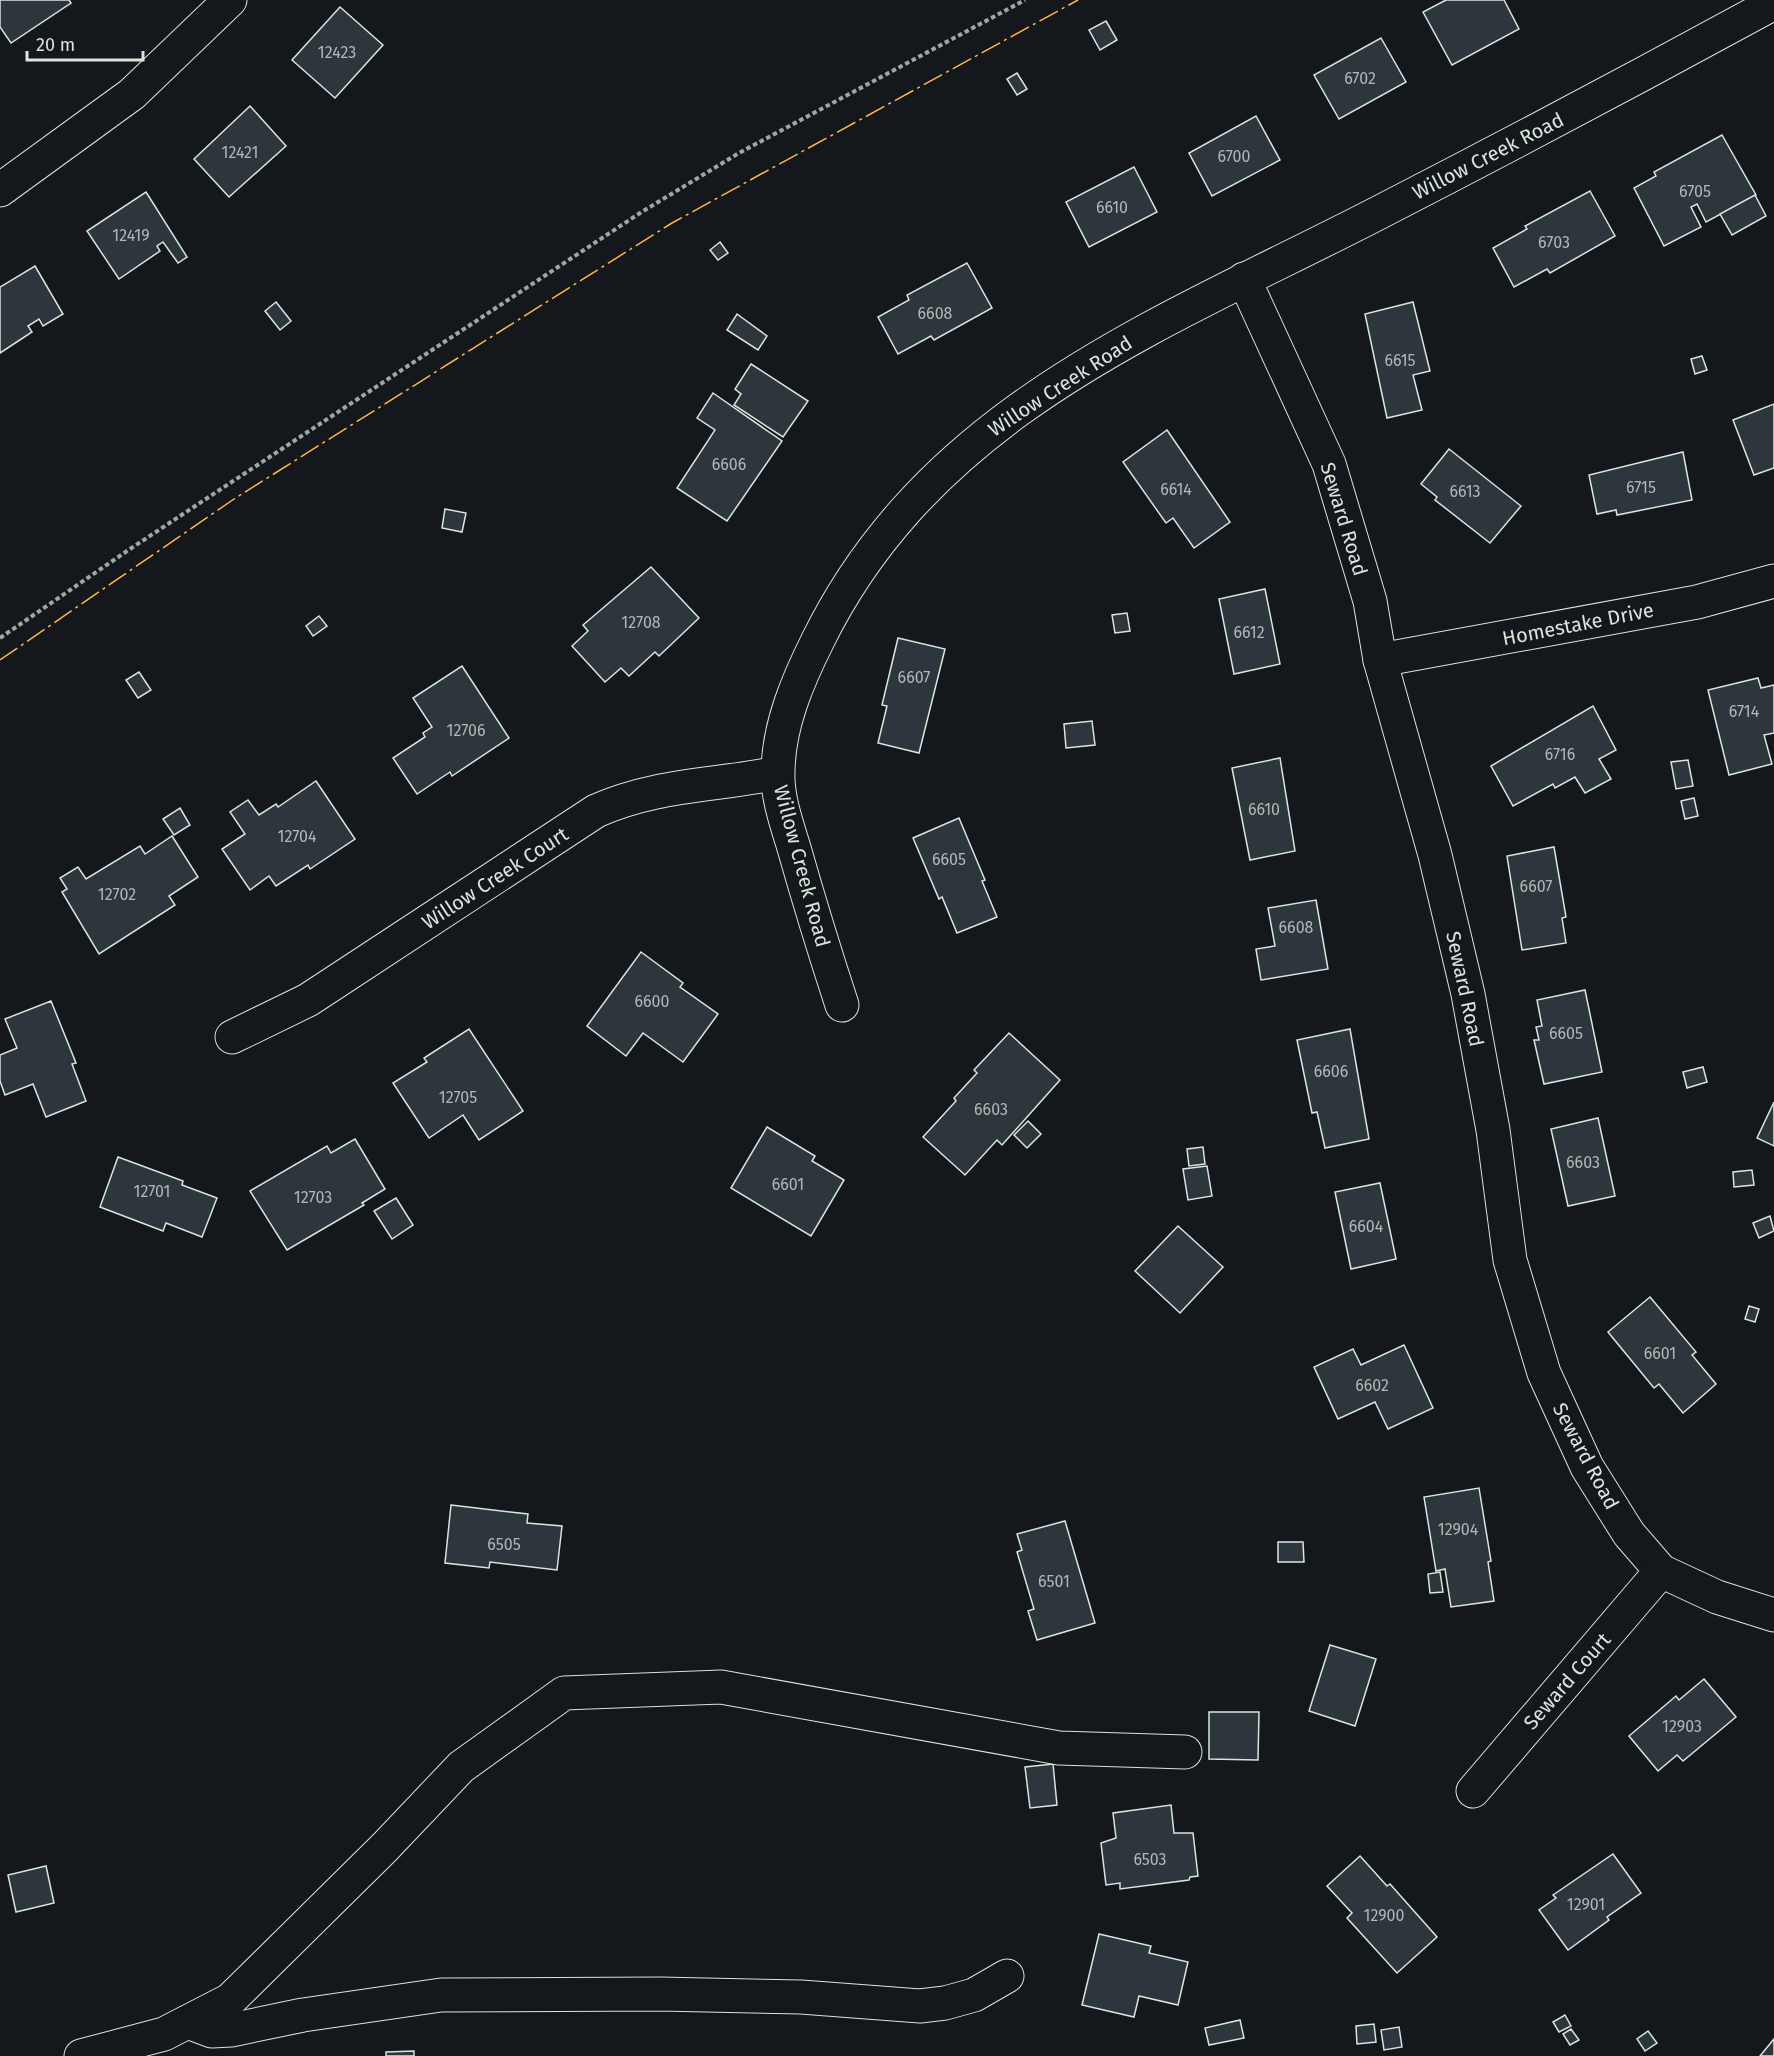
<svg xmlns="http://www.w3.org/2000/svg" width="1774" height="2056" font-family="'Fira Sans',sans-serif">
<rect width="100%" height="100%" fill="#14181c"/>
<!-- building -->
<g fill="#2c363c" stroke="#d8e6dc" stroke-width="1.5">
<path d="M0,0H69L71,3L11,43L0,27Z"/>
<path d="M1446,0H1504L1519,29L1452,65L1423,12Z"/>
<path d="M340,7L383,45L335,98L292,60Z"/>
<path d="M1106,21L1117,40L1100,50L1089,30Z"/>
<path d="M1381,38L1406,82L1339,119L1314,75Z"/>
<path d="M1017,73L1027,89L1017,95L1007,79Z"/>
<path d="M250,106L286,146L229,197L194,159Z"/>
<path d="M1256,116L1280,160L1212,196L1189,153Z"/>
<path d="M1722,135L1756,195L1706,222L1697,204L1691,207L1701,227L1664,246L1634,188L1656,176L1654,172Z"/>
<path d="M1134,167L1157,212L1089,247L1066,202Z"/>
<path d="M1590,191L1615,236L1550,273L1547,269L1514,287L1493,248L1527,229L1525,226Z"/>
<path d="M146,192L187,257L178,263L163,242L157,246L160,251L119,279L87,231Z"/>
<path d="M1755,195L1766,216L1732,235L1720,214Z"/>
<path d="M720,242L728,253L718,260L710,250Z"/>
<path d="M967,263L992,308L934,340L931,336L898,354L878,317L909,300L907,295Z"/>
<path d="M35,266L63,314L43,326L39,319L28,326L32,332L0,353V287Z"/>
<path d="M276,302L291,321L280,330L265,311Z"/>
<path d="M1413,302L1430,371L1413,375L1422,410L1387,418L1365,314Z"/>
<path d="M737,314L767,336L758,350L727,330Z"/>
<path d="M1702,356L1707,370L1695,374L1691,359Z"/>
<path d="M751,364L808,401L783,437L734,405L741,394L735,389Z"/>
<path d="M713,393L782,441L727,521L677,488L715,430L697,418Z"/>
<path d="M1774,404V468L1754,475L1733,420Z"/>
<path d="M1167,430L1230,522L1194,548L1173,518L1166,523L1123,462Z"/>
<path d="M1449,449L1521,506L1490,543L1435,500L1437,497L1421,484Z"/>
<path d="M1683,452L1692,500L1617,515L1616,510L1597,514L1589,475Z"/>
<path d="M445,509L466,513L462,532L442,528Z"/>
<path d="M651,567L699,618L659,656L655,652L629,676L621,668L605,682L572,646L588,631L583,625Z"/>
<path d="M1265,589L1280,664L1234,674L1219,599Z"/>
<path d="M1127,613L1130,631L1115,633L1112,615Z"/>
<path d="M319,616L327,626L313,636L306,626Z"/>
<path d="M898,638L945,649L919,753L878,743L887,706L882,705Z"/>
<path d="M462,666L509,738L452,776L450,772L417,794L393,758L425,737L423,733L432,727L413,698Z"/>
<path d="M139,672L151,690L138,698L126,680Z"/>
<path d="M1758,678L1761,688L1774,685V733L1764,735L1772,764L1729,775L1708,690Z"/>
<path d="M1593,706L1616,750L1599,759L1611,779L1585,793L1575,777L1555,788L1553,784L1513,806L1491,766Z"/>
<path d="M1092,721L1095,745L1066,748L1064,724Z"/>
<path d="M1280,758L1295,851L1250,860L1232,768Z"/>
<path d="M1688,760L1693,786L1676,789L1671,762Z"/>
<path d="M316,781L355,839L310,869L308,865L276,886L269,876L250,890L222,849L245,834L230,812L248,800L259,815L276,804L278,807Z"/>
<path d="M1694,798L1698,816L1685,819L1681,801Z"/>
<path d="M180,808L190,825L174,835L163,819Z"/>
<path d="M959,818L985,880L982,881L997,917L957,933L942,897L939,899L913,838Z"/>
<path d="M172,836L198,877L169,896L175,905L99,954L62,892L67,889L60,878L78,867L86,879L140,846L145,854Z"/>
<path d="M1554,847L1566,917L1562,918L1566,943L1522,950L1507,856Z"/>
<path d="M1316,900L1328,969L1261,980L1256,949L1275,946L1268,908Z"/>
<path d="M641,952L683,983L680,987L718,1014L683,1062L643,1033L626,1056L587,1026Z"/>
<path d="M1585,990L1602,1072L1544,1084L1534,1040H1539L1536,1027L1542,1026L1537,1000Z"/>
<path d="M51,1001L76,1063L72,1064L86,1101L46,1117L33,1084L5,1095L0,1081V1055L17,1048L5,1019Z"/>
<path d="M469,1029L523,1111L479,1140L463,1115L429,1138L393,1083L427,1062L424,1058Z"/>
<path d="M1350,1029L1369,1139L1325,1148L1317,1112L1312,1113L1297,1040Z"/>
<path d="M1009,1033L1060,1080L1002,1145L997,1140L965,1175L923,1137L956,1101L954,1098L977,1073L974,1070Z"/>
<path d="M1703,1067L1707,1082L1687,1088L1683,1072Z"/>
<path d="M1774,1102V1146L1757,1138Z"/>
<path d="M1598,1118L1615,1196L1568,1206L1551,1129Z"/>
<path d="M1028,1121L1041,1134L1027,1148L1014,1135Z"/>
<path d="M767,1127L815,1156L812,1161L844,1180L811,1236L731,1188Z"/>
<path d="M355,1139L385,1189L362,1203L364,1205L287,1250L250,1191L327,1146L331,1153Z"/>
<path d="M1203,1147L1205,1164L1189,1166L1187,1149Z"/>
<path d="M118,1157L183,1181L182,1185L217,1198L202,1237L166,1223L163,1231L100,1207Z"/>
<path d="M1207,1166L1212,1196L1188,1200L1183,1169Z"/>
<path d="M1752,1170L1754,1185L1734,1187L1733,1172Z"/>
<path d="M1380,1183L1396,1259L1351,1269L1335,1192Z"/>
<path d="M396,1198L413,1225L392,1239L374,1211Z"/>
<path d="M1770,1216L1774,1231L1759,1238L1753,1223Z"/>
<path d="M1178,1226L1223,1267L1180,1313L1135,1271Z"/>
<path d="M1650,1297L1696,1352L1692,1355L1716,1384L1683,1413L1659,1384L1654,1388L1608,1332Z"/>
<path d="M1749,1306L1759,1309L1755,1322L1745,1319Z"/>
<path d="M1404,1345L1433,1408L1388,1429L1375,1402L1338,1419L1314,1367L1353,1349L1361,1365Z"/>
<path d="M1479,1488L1491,1561L1488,1562L1494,1601L1451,1607L1445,1569L1436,1571L1424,1497Z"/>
<path d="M451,1505L528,1514L527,1523L562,1526L557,1570L490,1562L489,1568L445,1563Z"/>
<path d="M1065,1521L1095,1623L1037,1640L1028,1611L1034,1609L1017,1552L1022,1550L1017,1534Z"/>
<path d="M1278,1542H1303L1304,1562H1278Z"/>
<path d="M1440,1572L1443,1592L1430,1593L1428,1574Z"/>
<path d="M1330,1645L1376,1659L1355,1726L1309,1711Z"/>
<path d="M1704,1679L1736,1717L1683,1761L1677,1755L1658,1771L1629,1736L1676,1696L1679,1700Z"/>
<path d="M1209,1712H1259L1258,1760L1209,1759Z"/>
<path d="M1053,1764L1057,1805L1030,1808L1025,1767Z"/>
<path d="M1171,1805L1174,1833H1193L1198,1876L1190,1877L1189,1880L1120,1889V1883L1106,1885L1101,1843L1116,1838L1113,1813Z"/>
<path d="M1613,1854L1641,1893L1607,1917L1609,1920L1568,1950L1539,1910L1556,1898L1553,1895Z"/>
<path d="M1360,1856L1387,1886L1390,1884L1437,1937L1397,1973L1347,1918L1352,1913L1327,1886Z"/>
<path d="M46,1866L54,1903L16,1912L8,1875Z"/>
<path d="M1099,1934L1151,1946L1149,1953L1188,1962L1178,2005L1139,1996L1134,2017L1082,2005Z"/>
<path d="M1565,2015L1571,2026L1559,2032L1553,2022Z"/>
<path d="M1240,2020L1244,2038L1209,2045L1205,2028Z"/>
<path d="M1374,2024L1376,2042L1357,2044L1356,2026Z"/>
<path d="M1399,2027L1402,2047L1384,2050L1381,2030Z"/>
<path d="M1571,2029L1579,2040L1570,2045L1563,2034Z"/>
<path d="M1648,2031L1657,2043L1645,2051L1637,2039Z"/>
<path d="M1774,2039V2056H1760Z"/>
<path d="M414,2051V2056H386V2052Z"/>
</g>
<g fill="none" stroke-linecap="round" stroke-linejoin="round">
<defs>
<g id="minor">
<path d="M0,190L132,94L230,0"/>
<path d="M1244,279L1329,464L1370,601L1380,660L1435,855L1468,994L1493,1130L1510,1260L1544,1373L1587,1467L1629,1534L1661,1571L1717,1597L1774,1615"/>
<path d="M1380,660L1697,602L1774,581"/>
<path d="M842,1005C825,953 809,901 794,848C787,825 777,797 778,773C778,726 798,680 818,640C933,407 1166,323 1382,211C1514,143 1644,74 1774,3"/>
<path d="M232,1037L308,1000L596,811C656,784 714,786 777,773"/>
<path d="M1473,1791L1661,1571"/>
<path d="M188,2022L212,2031L231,2030L303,2015L441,1995L660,1994L801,1997L920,2006L945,2003L974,1995L1007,1976"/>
<path d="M81,2056L164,2034L230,2000L385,1847L461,1767L564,1693L721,1687L1059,1748L1185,1752"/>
</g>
</defs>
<!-- minor casing -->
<use href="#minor" stroke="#d8e6dc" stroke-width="35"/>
<!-- path -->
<path stroke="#9da8a2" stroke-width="4" stroke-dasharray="4.5 3" stroke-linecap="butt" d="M0,638L130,549L640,213L739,153L1025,0"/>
<!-- minor -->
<use href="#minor" stroke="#14181c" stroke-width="33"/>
<!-- power -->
<path stroke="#ffb74d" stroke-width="1.5" stroke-dasharray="21 4.5 3 4.5" stroke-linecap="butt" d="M0,660L234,499L672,223L1078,0"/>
</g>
<g text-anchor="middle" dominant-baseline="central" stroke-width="4.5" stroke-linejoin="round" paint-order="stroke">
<!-- number labels -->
<g font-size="16" fill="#adbab4">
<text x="337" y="52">12423</text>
<text x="1360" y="78">6702</text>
<text x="240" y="152">12421</text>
<text x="1234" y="156">6700</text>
<text x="1695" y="191">6705</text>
<text x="1112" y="207">6610</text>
<text x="131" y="235">12419</text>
<text x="1554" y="242">6703</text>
<text x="935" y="313">6608</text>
<text x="1400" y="360">6615</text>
<text x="729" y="464">6606</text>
<text x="1641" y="487">6715</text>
<text x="1176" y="489">6614</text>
<text x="1465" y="491">6613</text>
<text x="641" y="622">12708</text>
<text x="1249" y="632">6612</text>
<text x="914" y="677">6607</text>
<text x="1744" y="711">6714</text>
<text x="466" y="730">12706</text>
<text x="1560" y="754">6716</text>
<text x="1264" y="809">6610</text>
<text x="297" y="836">12704</text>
<text x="949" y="859">6605</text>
<text x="1536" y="886">6607</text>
<text x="117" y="894">12702</text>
<text x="1296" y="927">6608</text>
<text x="652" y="1001">6600</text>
<text x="1566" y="1033">6605</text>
<text x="1331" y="1071">6606</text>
<text x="458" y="1097">12705</text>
<text x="991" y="1109">6603</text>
<text x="1583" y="1162">6603</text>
<text x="788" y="1184">6601</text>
<text x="152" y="1191">12701</text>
<text x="313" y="1197">12703</text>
<text x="1366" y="1226">6604</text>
<text x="1660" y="1353">6601</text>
<text x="1372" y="1385">6602</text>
<text x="1458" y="1529">12904</text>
<text x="504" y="1544">6505</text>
<text x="1054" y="1581">6501</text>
<text x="1682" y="1726">12903</text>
<text x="1150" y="1859">6503</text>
<text x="1586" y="1904">12901</text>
<text x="1384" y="1915">12900</text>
</g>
<!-- street labels -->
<g font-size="20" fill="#d8e6dc" stroke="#14181c">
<text transform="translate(1488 156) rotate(-27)">Willow Creek Road</text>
<text transform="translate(1060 386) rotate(-33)">Willow Creek Road</text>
<text transform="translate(1344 519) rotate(73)">Seward Road</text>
<text transform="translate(1578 624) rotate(-11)">Homestake Drive</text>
<text transform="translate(802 866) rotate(75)">Willow Creek Road</text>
<text transform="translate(495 878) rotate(-33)">Willow Creek Court</text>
<text transform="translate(1465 989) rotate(78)">Seward Road</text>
<text transform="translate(1586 1456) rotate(62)">Seward Road</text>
<text transform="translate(1567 1681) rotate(-49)">Seward Court</text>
</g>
</g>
<!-- scale -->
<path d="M27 51v9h116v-9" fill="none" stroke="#d8e6dc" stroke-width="3"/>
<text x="36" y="51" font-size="18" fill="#d8e6dc" stroke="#14181c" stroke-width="4.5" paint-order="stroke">20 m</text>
</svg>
